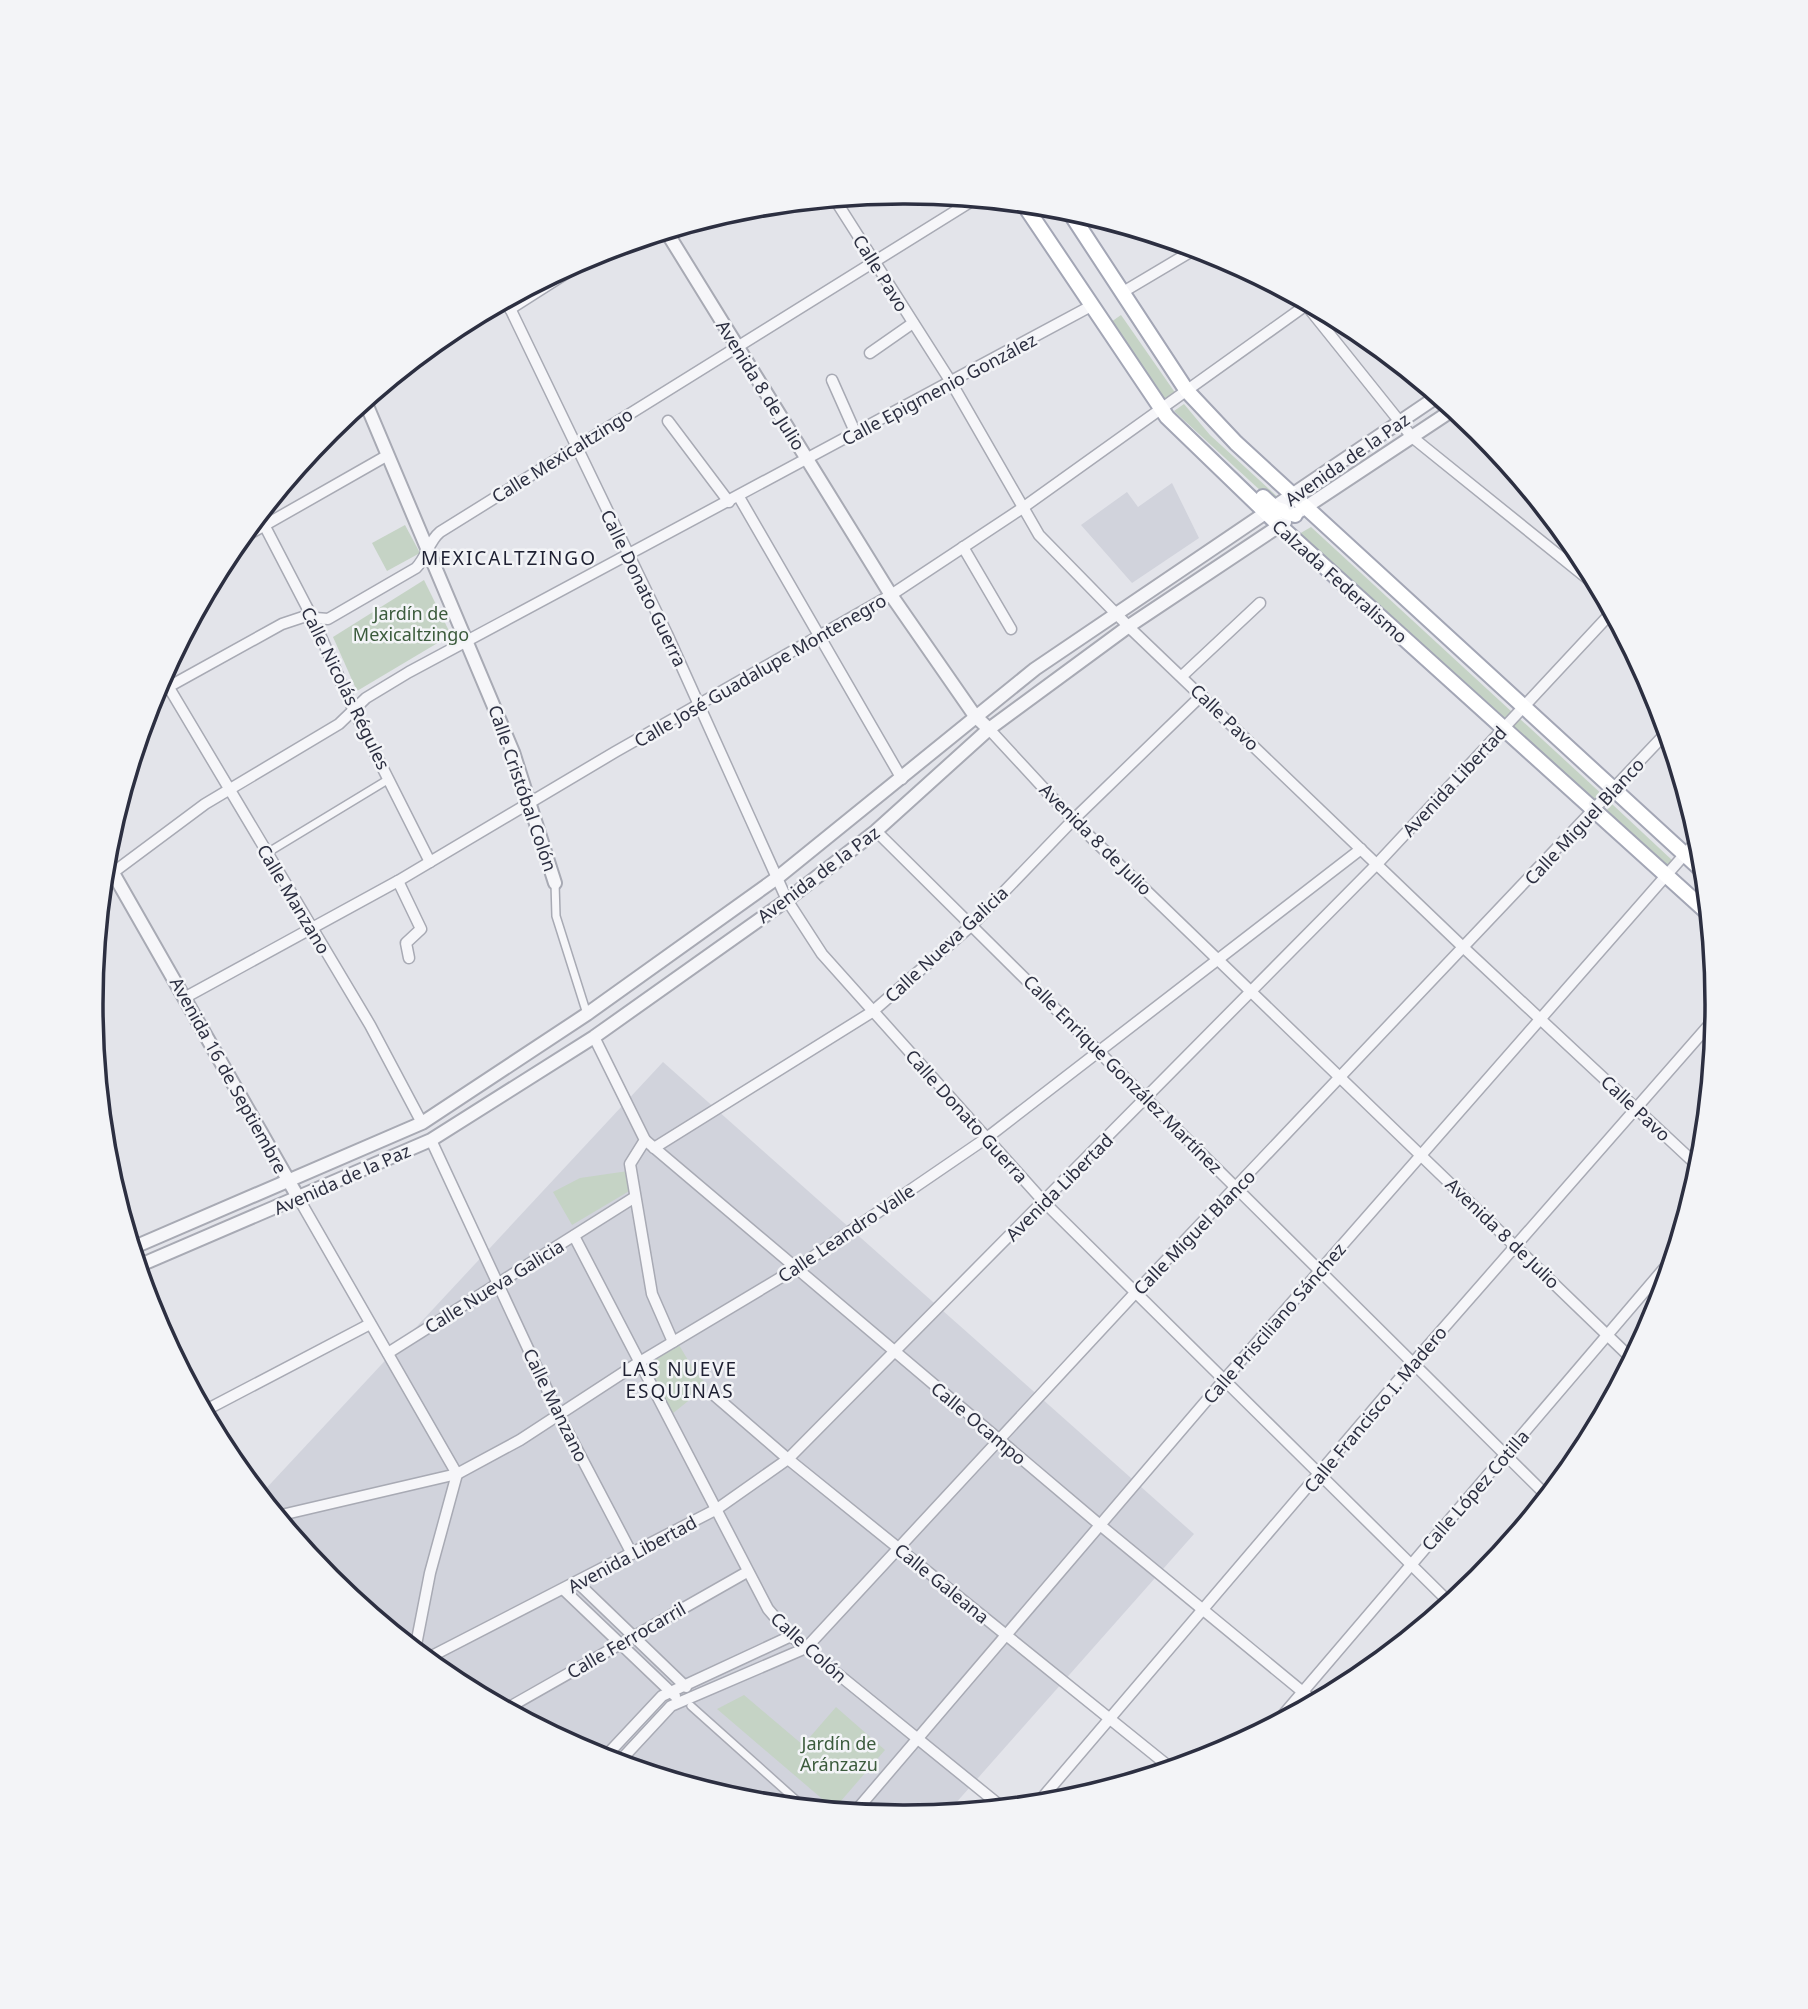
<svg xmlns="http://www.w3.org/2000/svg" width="1808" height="2009" font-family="'Noto Sans',sans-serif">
<rect width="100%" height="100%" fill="#e3e4ea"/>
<!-- built -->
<g fill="#d1d3dc">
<path d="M1172,483L1199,538L1132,583L1081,525L1127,492L1138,507Z"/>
<path d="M663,1062L1194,1534L947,1813L904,1817L745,1802L592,1755L452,1680L329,1579L260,1495Z"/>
</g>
<!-- green -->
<g fill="#c5d3c5">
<path d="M1121,315L1176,394L1166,402L1111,322Z"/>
<path d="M1184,404L1210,435L1281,500L1275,504L1174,411Z"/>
<path d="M405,525L420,553L387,571L372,543Z"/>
<path d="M1311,527L1512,712L1503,722L1299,534Z"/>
<path d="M424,580L451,635L357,691L333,637Z"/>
<path d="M1519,718L1605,797L1596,806L1510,728Z"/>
<path d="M1612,804L1673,861L1664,870L1604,813Z"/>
<path d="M628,1171L631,1190L572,1225L553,1192L580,1178Z"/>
<path d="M679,1345L695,1372L708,1385L672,1414L646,1366Z"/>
<path d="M744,1695L803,1745L836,1707L885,1750L834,1809L717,1709Z"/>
</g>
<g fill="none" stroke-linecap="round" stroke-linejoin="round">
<defs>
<g id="pedestrian">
<path d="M267,853L389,779"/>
<path d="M555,883L556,916L587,1014"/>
<path d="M691,1706L805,1808"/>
</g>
<g id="minor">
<path d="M834,198L951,382L1039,535L1133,631L1464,948L1700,1168"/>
<path d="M1123,292L1197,248"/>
<path d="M506,300L667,634L787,900L822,954L1044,1202L1450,1603"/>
<path d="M1303,301L1412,437L1598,587"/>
<path d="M510,309L601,251"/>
<path d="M870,353L913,323"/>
<path d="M832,380L856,434"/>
<path d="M668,421L729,502"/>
<path d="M739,497L902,779"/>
<path d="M259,515L313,619L354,711L430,862"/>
<path d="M237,541L388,455"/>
<path d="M963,547L1011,629"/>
<path d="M162,676L370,1025L422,1123"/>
<path d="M1182,676L1260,603"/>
<path d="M152,696L282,624L303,617L328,619L416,568C427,557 428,542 440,532L975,199"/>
<path d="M989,729L1073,820L1632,1359"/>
<path d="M876,831L1547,1496"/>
<path d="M103,880L205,804L339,724L366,698L409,672L1091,306"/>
<path d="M398,881L421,929L406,943L409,958"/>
<path d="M186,997L398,881L615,752L891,595L1021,509L1309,303"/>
<path d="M594,1037L645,1140L630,1164L652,1294L673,1342"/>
<path d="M431,1140L558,1413L632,1554"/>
<path d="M645,1140L1100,1525L1315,1702"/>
<path d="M654,1148L872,1012L972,925L1073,820L1202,695"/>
<path d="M299,1199L457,1474"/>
<path d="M574,1236L768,1609L791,1636L1003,1808"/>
<path d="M388,1353L635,1197"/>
<path d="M714,1395L788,1459L1172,1769"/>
<path d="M204,1411L370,1324"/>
<path d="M277,1516L457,1474L520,1440L638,1363L795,1269L988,1137L1361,849"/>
<path d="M578,1583L686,1687"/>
<path d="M564,1590L675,1696"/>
<path d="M415,1650L430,1573L457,1474"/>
<path d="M426,1659L717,1509L788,1459L1377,864L1612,612"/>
<path d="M506,1709L747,1572"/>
<path d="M1277,1722L1673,1258"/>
<path d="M603,1759L662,1696L791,1636"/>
<path d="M618,1763L671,1706L806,1648L1136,1292L1667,732"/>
<path d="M1036,1805L1413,1363L1716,1017"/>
<path d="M854,1813L1224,1380L1699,838"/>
</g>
<g id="tertiary">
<path d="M666,231L891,595L975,716L989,729"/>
<path d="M365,401L513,752L555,883"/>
<path d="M1300,511L1454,409"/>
<path d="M105,859L299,1199"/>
<path d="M132,1248L422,1123L587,1014L777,878L1035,669L1438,396"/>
<path d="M138,1266L431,1140L594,1037L787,900L876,831L989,729L1129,626L1285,522"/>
</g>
<g id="primary">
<path d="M1023,203L1167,417L1283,529L1708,913"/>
<path d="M1067,208L1187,391L1236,443L1704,872"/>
<path d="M1263,497L1275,508L1295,515"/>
</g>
</defs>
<!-- pedestrian casing -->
<use href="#pedestrian" stroke="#a8aab4" stroke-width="10"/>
<!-- minor casing -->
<use href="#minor" stroke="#a8aab4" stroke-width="13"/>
<!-- tertiary casing -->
<use href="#tertiary" stroke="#a8aab4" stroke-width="16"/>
<!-- primary casing -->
<use href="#primary" stroke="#a3a6b5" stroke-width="18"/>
<!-- pedestrian -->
<use href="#pedestrian" stroke="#f6f6f9" stroke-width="7"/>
<!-- minor -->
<use href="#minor" stroke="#f6f6f9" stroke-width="10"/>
<!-- tertiary -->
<use href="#tertiary" stroke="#f6f6f9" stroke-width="12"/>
<!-- primary -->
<use href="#primary" stroke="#fff" stroke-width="14"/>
</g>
<g text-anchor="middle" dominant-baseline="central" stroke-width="5" stroke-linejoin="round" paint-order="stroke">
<!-- street labels -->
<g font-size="18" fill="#2c2f41" stroke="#f3f4f7">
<text transform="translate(881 273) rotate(58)">Calle Pavo</text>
<text transform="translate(761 385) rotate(58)">Avenida 8 de Julio</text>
<text transform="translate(939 389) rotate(-28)">Calle Epigmenio González</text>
<text transform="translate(562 455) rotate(-32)">Calle Mexicaltzingo</text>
<text transform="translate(1347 459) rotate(-35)">Avenida de la Paz</text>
<text transform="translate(1340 581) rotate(42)">Calzada Federalismo</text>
<text transform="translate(644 588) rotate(64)">Calle Donato Guerra</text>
<text transform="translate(760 670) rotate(-30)">Calle José Guadalupe Montenegro</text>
<text transform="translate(346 688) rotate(64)">Calle Nicolás Régules</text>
<text transform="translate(1225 717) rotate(44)">Calle Pavo</text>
<text transform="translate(1454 781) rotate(-47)">Avenida Libertad</text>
<text transform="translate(523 788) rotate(71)">Calle Cristóbal Colón</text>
<text transform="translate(1584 821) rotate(-47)">Calle Miguel Blanco</text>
<text transform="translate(1096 839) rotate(45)">Avenida 8 de Julio</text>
<text transform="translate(818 874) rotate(-37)">Avenida de la Paz</text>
<text transform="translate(294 899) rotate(59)">Calle Manzano</text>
<text transform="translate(946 944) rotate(-43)">Calle Nueva Galicia</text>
<text transform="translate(1123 1074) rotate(45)">Calle Enrique González Martínez</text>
<text transform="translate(229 1075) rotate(61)">Avenida 16 de Septiembre</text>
<text transform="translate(1636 1108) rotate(43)">Calle Pavo</text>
<text transform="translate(967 1116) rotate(48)">Calle Donato Guerra</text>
<text transform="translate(342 1179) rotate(-24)">Avenida de la Paz</text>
<text transform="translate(1059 1187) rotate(-45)">Avenida Libertad</text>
<text transform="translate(1194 1232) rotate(-46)">Calle Miguel Blanco</text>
<text transform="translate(846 1233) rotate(-34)">Calle Leandro Valle</text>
<text transform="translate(1503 1233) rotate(44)">Avenida 8 de Julio</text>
<text transform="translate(494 1286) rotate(-32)">Calle Nueva Galicia</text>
<text transform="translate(1274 1323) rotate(-49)">Calle Prisciliano Sánchez</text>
<text transform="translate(556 1405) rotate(64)">Calle Manzano</text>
<text transform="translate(1375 1409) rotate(-50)">Calle Francisco I. Madero</text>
<text transform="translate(979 1423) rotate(40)">Calle Ocampo</text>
<text transform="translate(1475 1490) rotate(-49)">Calle López Cotilla</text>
<text transform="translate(632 1554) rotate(-28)">Avenida Libertad</text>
<text transform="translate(942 1583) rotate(39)">Calle Galeana</text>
<text transform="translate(626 1640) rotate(-30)">Calle Ferrocarril</text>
<text transform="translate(809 1647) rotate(42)">Calle Colón</text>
</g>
<!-- park labels -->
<g font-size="18" fill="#3b5b3c" stroke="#f3f4f7">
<text x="411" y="613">Jardín de<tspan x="411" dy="21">Mexicaltzingo</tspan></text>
<text x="839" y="1743">Jardín de<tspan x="839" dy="21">Aránzazu</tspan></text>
</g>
<!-- neighbourhood labels -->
<g font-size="19" letter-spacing="2" fill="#1e2032" stroke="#f3f4f7">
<text x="509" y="558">MEXICALTZINGO</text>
<text x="680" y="1369">LAS NUEVE<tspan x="680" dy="22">ESQUINAS</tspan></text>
</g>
</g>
<!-- crop -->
<path d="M0 0H1808V2009H0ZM903 204H905A800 800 0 0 1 1705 1004V1005A800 800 0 0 1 905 1805H903A800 800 0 0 1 103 1005V1004A800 800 0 0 1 903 204Z" fill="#f3f4f7" fill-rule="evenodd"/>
<path fill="none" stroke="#2c2f41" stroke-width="3.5" d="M903 204H905A800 800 0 0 1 1705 1004V1005A800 800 0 0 1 905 1805H903A800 800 0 0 1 103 1005V1004A800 800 0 0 1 903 204Z"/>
</svg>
